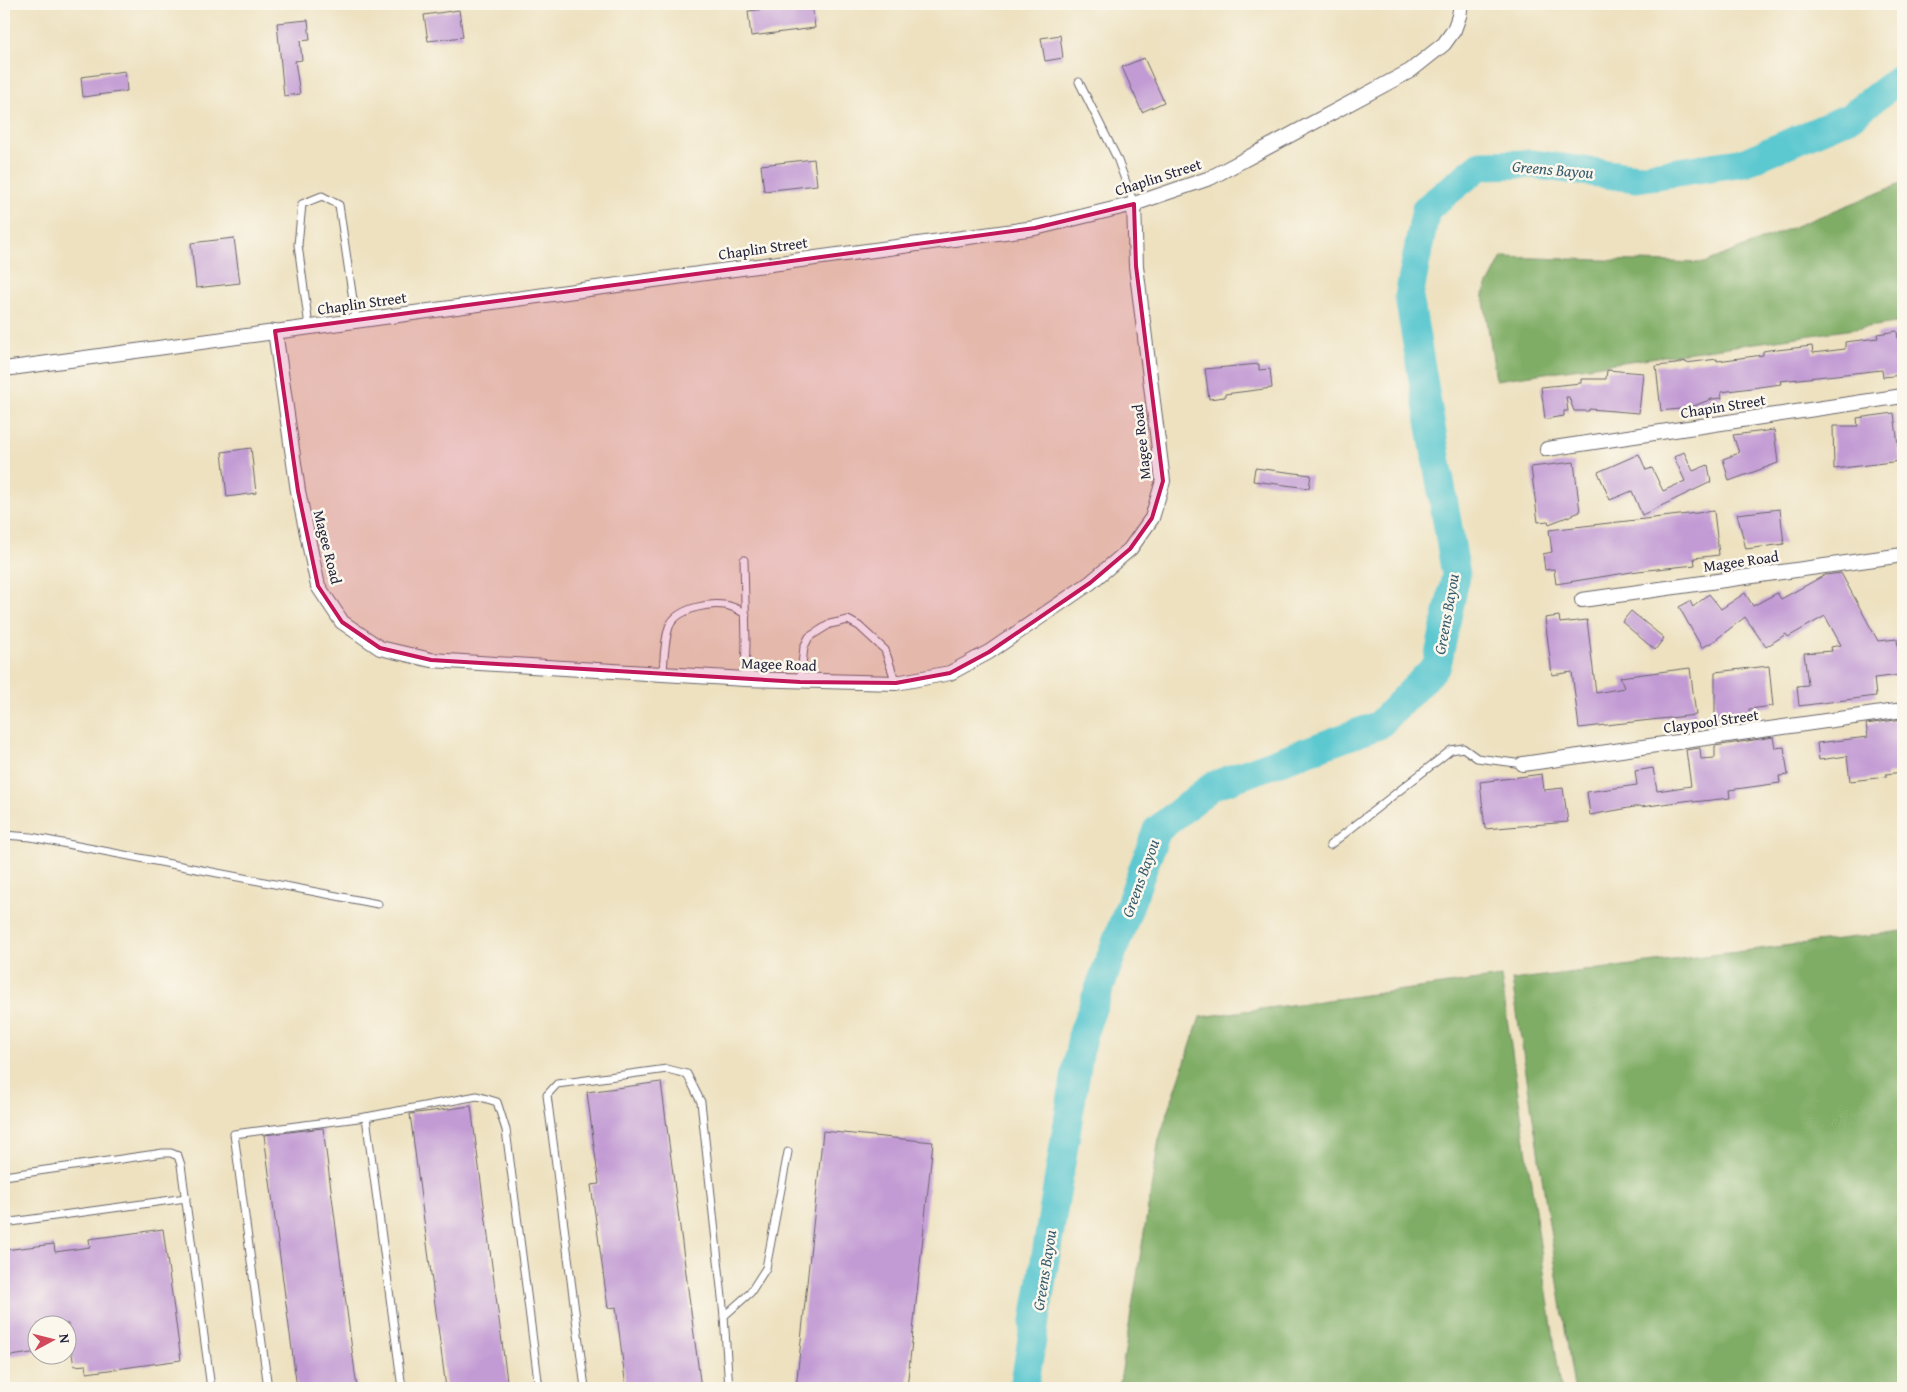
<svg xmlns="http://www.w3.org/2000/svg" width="1907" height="1392" font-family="'Gentium Book Plus',serif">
<rect width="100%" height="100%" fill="#fbf7ec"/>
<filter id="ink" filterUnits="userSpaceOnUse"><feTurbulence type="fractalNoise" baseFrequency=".02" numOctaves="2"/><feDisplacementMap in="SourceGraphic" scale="10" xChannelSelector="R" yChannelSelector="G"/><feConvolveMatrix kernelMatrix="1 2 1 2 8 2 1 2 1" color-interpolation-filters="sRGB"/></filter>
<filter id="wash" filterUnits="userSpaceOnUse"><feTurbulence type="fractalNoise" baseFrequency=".0096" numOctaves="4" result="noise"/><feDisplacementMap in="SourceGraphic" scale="20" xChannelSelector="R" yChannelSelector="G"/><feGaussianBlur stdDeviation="1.12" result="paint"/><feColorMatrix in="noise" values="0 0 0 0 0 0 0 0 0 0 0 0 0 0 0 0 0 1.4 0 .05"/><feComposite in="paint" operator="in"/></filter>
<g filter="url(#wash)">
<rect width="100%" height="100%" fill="#ede1c0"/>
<!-- forest -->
<g fill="#80ad66" stroke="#516850">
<path d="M1903,183V322L1496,380L1483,294L1502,257L1704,263Z"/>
<path d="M1903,931V1388H1574L1512,980Z"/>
<path d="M1501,977L1561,1388H1119L1159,1139L1200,1017Z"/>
</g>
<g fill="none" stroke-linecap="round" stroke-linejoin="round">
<!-- river -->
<path stroke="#5bc8d0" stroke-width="29" d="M1024,1388L1082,1036L1157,830L1212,786L1379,725L1437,665L1456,575L1409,297L1426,209L1481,165L1531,164L1637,178L1745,162L1850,117L1903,76"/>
</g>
<g id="blocks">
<!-- building -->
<g fill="#c29bd4">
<path d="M812,4L815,28L751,36L748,11Z"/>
<path d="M459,10L463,37L428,41L424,15Z"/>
<path d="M308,20L310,40L300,41L302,60L295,61L300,94L284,96L277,23Z"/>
<path d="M1060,35L1063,58L1045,61L1041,38Z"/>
<path d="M1144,58L1164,102L1142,112L1122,67Z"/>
<path d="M125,71L127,91L83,97L81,77Z"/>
<path d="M814,159L817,185L764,191L761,165Z"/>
<path d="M234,238L240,283L196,288L191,243Z"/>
<path d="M1897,331L1902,375L1883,377L1882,370L1780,381L1781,384L1721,392L1722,398L1712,399L1688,408L1661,411L1656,366L1676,364L1685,361L1686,363L1717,359V361L1763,355V351L1776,349L1777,350L1812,346L1813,353L1845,349V342L1878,338L1877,334Z"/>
<path d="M1259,364V370L1270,369L1272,388L1225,394V397L1209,399L1205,369Z"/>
<path d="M1607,370L1643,373L1639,413L1589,409V411H1574L1569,397H1566L1568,411H1564V416L1545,419L1541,387L1581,383V379H1606Z"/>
<path d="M1894,413L1900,461L1834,469L1833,426H1858L1857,418Z"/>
<path d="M1774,430L1778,463L1729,481L1723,459L1739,453L1733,435Z"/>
<path d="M251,448L256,493L227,497L222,452Z"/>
<path d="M1684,452L1693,471L1708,465L1711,482L1642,515L1632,491L1610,500L1598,472L1639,454L1646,470L1652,468L1663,491L1685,481L1674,457Z"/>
<path d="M1574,462L1580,512L1549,524L1548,521L1538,522L1531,467Z"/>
<path d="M1255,468L1311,475L1309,488L1253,481Z"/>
<path d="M1780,509L1784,544L1746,549L1737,514Z"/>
<path d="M1714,511L1719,555L1694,558L1695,565L1638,571L1556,584L1554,569L1545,570L1543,554L1552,552L1549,530Z"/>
<path d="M1841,573L1878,641L1897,639L1901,675L1874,678L1876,696L1799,706L1797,686L1808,685L1804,653L1832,651L1831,647L1841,645L1825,616L1788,637L1786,634L1766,647L1745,617L1714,641L1702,648L1679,607L1690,601L1693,607L1709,594L1721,609L1745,593L1753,606L1777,593L1781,599L1825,575Z"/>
<path d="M1631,611L1664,638L1655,650L1622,622Z"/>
<path d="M1559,616L1560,623L1587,620L1596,693L1624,688L1620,677L1690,668L1696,715L1579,728L1572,672L1552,675L1545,618Z"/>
<path d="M1769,666L1773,706L1749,709L1751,723L1732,725L1731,717H1715V672Z"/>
<path d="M1903,719V772L1886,774V777L1850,781L1847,756L1819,760L1817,743L1868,737L1866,724Z"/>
<path d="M1773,737L1775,748L1784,747L1788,775L1779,776L1780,783L1729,790L1730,798L1693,802L1692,800L1641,807L1640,806L1590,815L1587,792L1637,785L1635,771L1653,768L1657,791L1691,786L1686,750L1700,748L1701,759L1715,758V746Z"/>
<path d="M1542,774L1544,790L1563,788L1568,822L1485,829L1480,782Z"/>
<path d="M661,1082L701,1388H626L616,1307L608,1308L591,1185L599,1184L587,1092Z"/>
<path d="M471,1106L508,1388H446L410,1114Z"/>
<path d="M323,1128L357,1388H297L264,1135Z"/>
<path d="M823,1131L933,1142L907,1388H796Z"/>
<path d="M163,1229L181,1360L87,1373L86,1365L74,1366L71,1348H68V1324H38V1352L4,1357V1250L54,1244L55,1252L90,1247L89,1239Z"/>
</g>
</g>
</g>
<g filter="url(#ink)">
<use href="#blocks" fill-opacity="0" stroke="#69656a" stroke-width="1"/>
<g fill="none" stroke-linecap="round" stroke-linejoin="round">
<defs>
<g id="service">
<path d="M1079,82L1117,158L1134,204"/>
<path d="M309,326L298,245L302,204L322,196L339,205L356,320"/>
<path d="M744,560L746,643L745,679"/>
<path d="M663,674C664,659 664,642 669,627C676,608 715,600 732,607C737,608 742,612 746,615"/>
<path d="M800,682L804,647L809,637L830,624L848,620L859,626L885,650L896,683"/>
<path d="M4,835L31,837L378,904"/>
<path d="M1330,845L1451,750L1463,748L1477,758L1523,764"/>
<path d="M366,1117L477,1096L497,1102L506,1130L539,1388"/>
<path d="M4,1176L163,1153H171L178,1156L181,1165L211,1388"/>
<path d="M4,1223L186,1198"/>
<path d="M724,1316L750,1293L766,1268L788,1152"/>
<path d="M268,1388L234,1134L366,1117L402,1388"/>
<path d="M585,1388L547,1095L557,1084L667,1069L687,1074L701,1102L724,1316L729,1388"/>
</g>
<g id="minor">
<path d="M275,331L298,491L318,586L342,622L380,648L431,660L745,679L896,683L950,673L989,652L1090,583L1130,549L1152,518L1163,481L1136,266L1134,204"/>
<path d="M4,369L1035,228L1134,204L1210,178L1410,71L1444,44L1454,30L1459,16L1461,4"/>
<path d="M1547,449L1903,396"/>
<path d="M1582,600L1903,555"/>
<path d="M1523,764L1903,710"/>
</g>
</defs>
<!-- service casing -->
<use href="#service" stroke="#69656a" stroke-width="9"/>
<!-- minor casing -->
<use href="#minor" stroke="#69656a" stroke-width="16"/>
<!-- service -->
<use href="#service" stroke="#fff" stroke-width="7"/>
<!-- minor -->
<use href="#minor" stroke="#fff" stroke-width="14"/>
</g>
</g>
<!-- marked area -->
<path fill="#c2185b" fill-opacity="0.2" stroke="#c2185b" stroke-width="4" stroke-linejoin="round" d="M1134,204L1136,266L1163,481L1152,518L1130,549L1090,583L989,652L950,673L896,683L800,682L431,660L380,648L342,622L318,586L298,491L275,331L1035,228Z"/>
<g text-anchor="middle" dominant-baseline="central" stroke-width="5" stroke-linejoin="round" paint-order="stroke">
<!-- street labels -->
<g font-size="15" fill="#22223b" stroke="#fbf7ec">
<text transform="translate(1158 177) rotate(-18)">Chaplin Street</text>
<text transform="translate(763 248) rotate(-8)">Chaplin Street</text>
<text transform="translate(362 303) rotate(-8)">Chaplin Street</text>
<text transform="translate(1723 406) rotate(-9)">Chapin Street</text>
<text transform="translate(1141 442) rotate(-96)">Magee Road</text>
<text transform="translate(328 547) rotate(76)">Magee Road</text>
<text transform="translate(1741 561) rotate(-8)">Magee Road</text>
<text transform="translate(779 664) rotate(2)">Magee Road</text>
<text transform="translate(1711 721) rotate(-8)">Claypool Street</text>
</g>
<!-- water labels -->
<g font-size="16" font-style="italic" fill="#365c6f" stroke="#fbf7ec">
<text transform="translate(1553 169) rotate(5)">Greens Bayou</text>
<text transform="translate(1446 614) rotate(-80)">Greens Bayou</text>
<text transform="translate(1140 878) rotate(-70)">Greens Bayou</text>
<text transform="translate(1044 1270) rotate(-81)">Greens Bayou</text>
</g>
</g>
<!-- margin -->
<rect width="1907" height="1392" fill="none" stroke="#fbf7ec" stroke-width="20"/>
<!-- north arrow -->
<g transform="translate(52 1340) rotate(83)"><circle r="24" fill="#fbf7ec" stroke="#a4a2a5"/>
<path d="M0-4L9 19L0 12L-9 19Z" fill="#d1495b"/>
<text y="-8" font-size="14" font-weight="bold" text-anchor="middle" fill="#22223b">N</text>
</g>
</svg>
